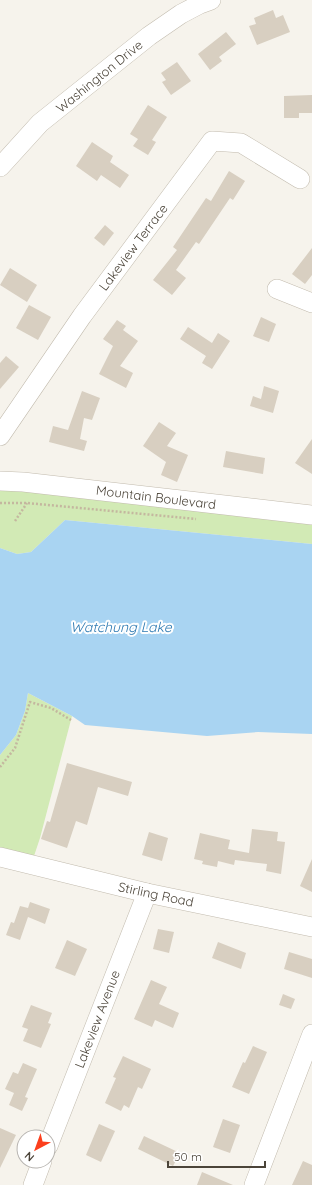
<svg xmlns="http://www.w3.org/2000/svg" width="312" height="1185" font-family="Quicksand,sans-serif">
<rect width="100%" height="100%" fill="#f6f3ec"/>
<!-- green -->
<g fill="#d2eab5">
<path d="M0,481L312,515V544L65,520L31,552L17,554L0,548Z"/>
<path d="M28,693L72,716L40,838L31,865L0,857V755L16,735L25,711Z"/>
</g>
<!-- water -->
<path fill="#a9d4f2" d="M65,520L312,544V734L258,732L207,736L85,725L72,716L28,693L25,711L16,735L0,755V548L17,554L31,552Z"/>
<!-- building -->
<g fill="#d8cfc1">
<path d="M273,10L276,18L283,15L290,32L257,45L249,26L256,24L254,18Z"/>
<path d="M226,32L236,44L219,57L222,61L210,70L198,54Z"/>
<path d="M177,62L191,81L171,95L162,82L166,80L161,73Z"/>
<path d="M312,95V113H299V118H284V96Z"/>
<path d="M148,105L167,117L152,140L156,142L148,155L133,146L138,139L130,134Z"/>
<path d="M92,142L113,156L110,162L129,175L120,188L101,175L97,181L76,166Z"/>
<path d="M229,171L245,181L233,200L230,198L199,244L196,242L176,270L186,278L172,295L153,280L177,250L173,247L206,198L211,201Z"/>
<path d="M105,225L114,233L104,246L94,238Z"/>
<path d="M312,248V275L305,284L292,274Z"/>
<path d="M10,268L37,285L27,302L0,285Z"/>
<path d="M29,305L51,317L38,340L16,328Z"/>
<path d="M261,317L276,324L269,342L253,336Z"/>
<path d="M117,320L126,326L123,330L138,341L120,366L133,373L126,388L99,374L113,346L103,339Z"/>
<path d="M188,327L212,343L218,333L230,341L212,369L202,363L206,356L180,339Z"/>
<path d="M6,356L19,367L0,389V363Z"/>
<path d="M264,386L279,391L273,413L250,406L253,396L261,399Z"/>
<path d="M82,391L100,398L92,420L84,418L80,439L87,441L84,451L49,442L53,426L68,430Z"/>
<path d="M159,422L176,433L167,446L188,455L177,482L161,475L166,462L143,446Z"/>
<path d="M312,439V474L295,463Z"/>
<path d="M226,451L265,458L263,474L223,467Z"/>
<path d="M67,763L132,782L128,796L98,787L87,825L76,821L67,848L41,839L47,821L50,822Z"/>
<path d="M252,829L278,832L277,841L285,842L281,874L266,871L267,864L235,860L234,865L218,861L217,867L202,864L203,861L194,859L200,833L230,840L228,849L249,853Z"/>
<path d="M149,832L168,838L162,861L142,855Z"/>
<path d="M312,859V892L300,886Z"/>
<path d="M30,902L50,909L45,924L28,917L20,940L6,935L11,922L14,923L20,906L28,908Z"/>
<path d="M158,929L174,932L169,953L153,949Z"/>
<path d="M67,940L87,949L75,976L55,968Z"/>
<path d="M218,942L246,953L241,969L212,958Z"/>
<path d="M289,952L312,959V978L284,969Z"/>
<path d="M151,980L167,987L159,1004L179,1013L173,1028L155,1020L152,1027L134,1019Z"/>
<path d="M283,994L295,999L291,1009L279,1005Z"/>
<path d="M31,1005L52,1013L48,1023L51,1024L41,1048L23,1041L28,1029L22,1027Z"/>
<path d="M253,1046L267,1052L249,1094L232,1087L243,1062L245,1063Z"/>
<path d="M123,1056L151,1069L142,1089L138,1087L129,1108L124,1105L121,1111L105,1103L116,1078L113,1077Z"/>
<path d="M23,1063L37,1069L25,1097L28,1098L22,1111L9,1105L14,1093L5,1089L13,1072L18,1074Z"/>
<path d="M223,1119L240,1125L230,1153L213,1147Z"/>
<path d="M99,1124L115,1131L101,1162L86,1155Z"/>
<path d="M0,1128L16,1135L0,1168Z"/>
<path d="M144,1136L180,1153L173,1166L138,1149Z"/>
<path d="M303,1161L312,1165V1185H292Z"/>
<path d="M202,1172L233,1185H197Z"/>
</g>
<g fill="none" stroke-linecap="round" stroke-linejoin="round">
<defs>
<g id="minor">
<path d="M0,167L40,123L149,36L181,14L200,4L211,0"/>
<path d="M277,289L312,303"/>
<path d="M0,436L82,316L212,141L241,143L300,179"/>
<path d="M0,481L23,482L312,515"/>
<path d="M0,857L147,893L312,927"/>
<path d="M48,1146L147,893"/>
<path d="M33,1185L42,1161"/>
<path d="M254,1185L312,1034"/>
</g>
</defs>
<!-- minor casing -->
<use href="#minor" stroke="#c2bbae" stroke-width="20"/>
<!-- path -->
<g stroke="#c4b79f" stroke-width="2.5" stroke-dasharray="2 2" stroke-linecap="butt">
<path d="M0,503H27L196,519"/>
<path d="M15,521L27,503"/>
<path d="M0,767L15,748L30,702L51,708L71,720"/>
</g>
<!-- minor -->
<use href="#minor" stroke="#fff" stroke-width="19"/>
</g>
<g text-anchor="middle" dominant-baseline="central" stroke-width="4" stroke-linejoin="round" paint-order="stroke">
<!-- street labels -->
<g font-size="13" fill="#4b4439" stroke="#fff">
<text transform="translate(99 76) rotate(-39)">Washington Drive</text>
<text transform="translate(133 247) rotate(-53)">Lakeview Terrace</text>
<text transform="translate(156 497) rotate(7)">Mountain Boulevard</text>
<text transform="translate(156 894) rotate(12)">Stirling Road</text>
<text transform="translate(97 1019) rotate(-69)">Lakeview Avenue</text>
</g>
<!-- water labels -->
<g font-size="14" font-style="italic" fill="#2e7ab2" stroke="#fff">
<text x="121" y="627">Watchung Lake</text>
</g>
</g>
<!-- north arrow -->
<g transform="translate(36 1149) rotate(221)"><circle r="19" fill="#ffffff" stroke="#b7b4b0"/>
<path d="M0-3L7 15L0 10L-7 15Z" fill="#fc3f1d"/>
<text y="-6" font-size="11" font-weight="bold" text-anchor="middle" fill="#4b4439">N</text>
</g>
<!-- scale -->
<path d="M168 1161v6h97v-6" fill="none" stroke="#4b4439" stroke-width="2"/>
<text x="174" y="1161" font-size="12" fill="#4b4439" stroke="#ffffff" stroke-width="3" paint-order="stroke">50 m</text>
</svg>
